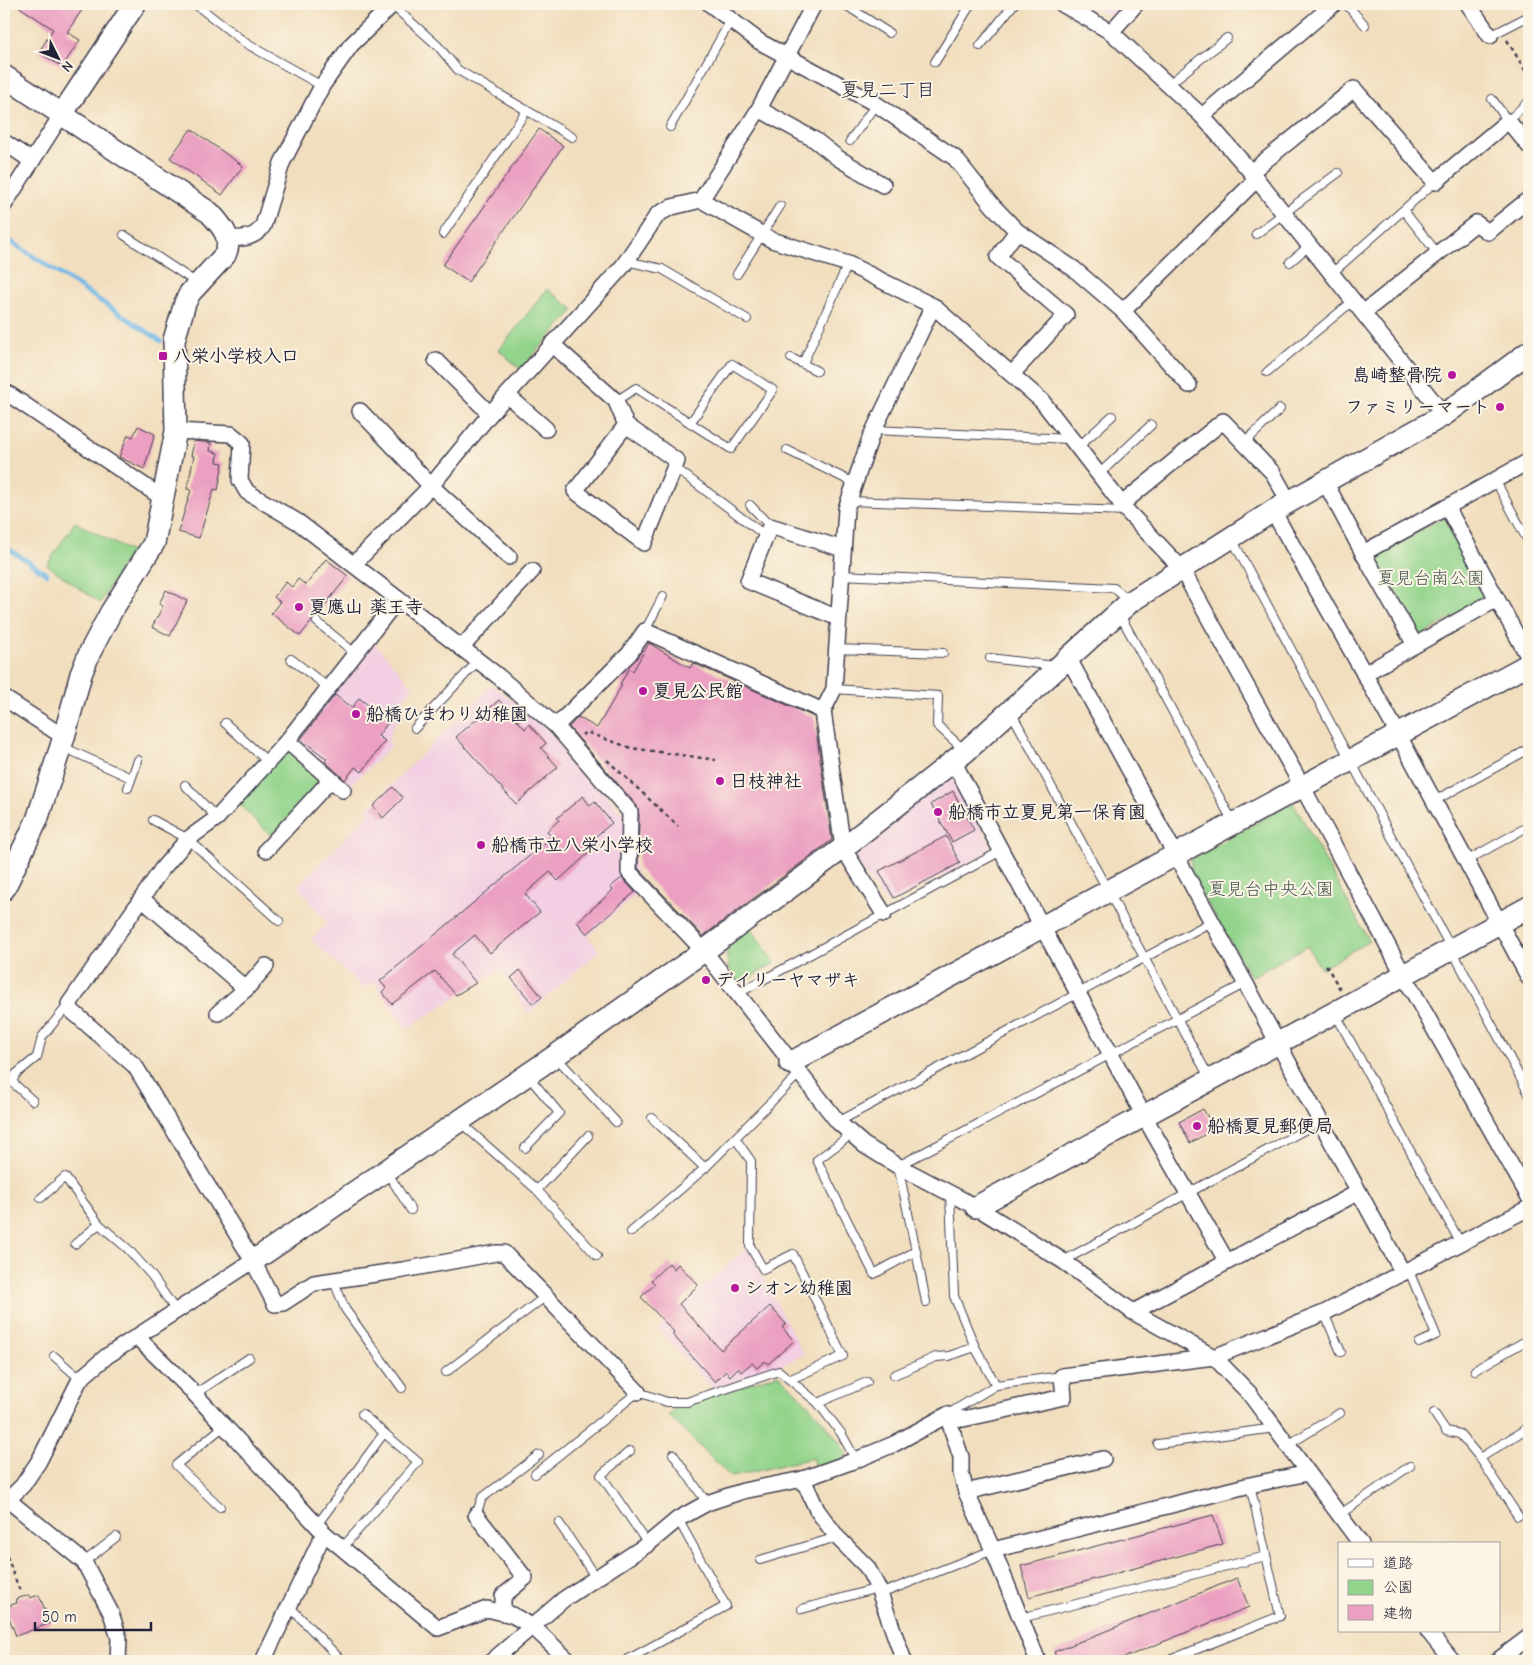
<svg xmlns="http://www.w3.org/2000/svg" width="1533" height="1665" font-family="'Comic Neue','Klee One',sans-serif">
<rect width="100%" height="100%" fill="#fcf5e5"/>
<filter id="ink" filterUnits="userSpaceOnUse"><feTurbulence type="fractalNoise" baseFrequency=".02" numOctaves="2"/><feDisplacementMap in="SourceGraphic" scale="10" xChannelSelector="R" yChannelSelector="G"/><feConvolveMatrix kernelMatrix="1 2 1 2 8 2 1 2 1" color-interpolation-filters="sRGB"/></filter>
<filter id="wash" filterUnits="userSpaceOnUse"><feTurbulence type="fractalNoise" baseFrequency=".0096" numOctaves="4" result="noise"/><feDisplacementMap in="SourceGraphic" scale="20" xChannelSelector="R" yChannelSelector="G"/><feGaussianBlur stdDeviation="1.12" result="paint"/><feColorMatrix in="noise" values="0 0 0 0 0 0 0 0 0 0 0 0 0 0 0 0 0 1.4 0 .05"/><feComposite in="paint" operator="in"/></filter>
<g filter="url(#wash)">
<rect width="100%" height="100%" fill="#f1debe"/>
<!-- built -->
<g fill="#f2cfe2">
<path d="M1084,4H1126L1114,17Z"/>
<path d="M371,639L413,687L393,711L401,718L393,726L388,742L392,746L347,788L299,744L298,737Z"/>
<path d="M492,685L556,736L626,818L640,891L588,936L599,951L528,1014L501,969L406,1029L374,982L363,988L311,939L328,923L298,886L370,813L368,808Z"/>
<path d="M947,776L954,780L990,844L988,852L889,904L885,902L851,854Z"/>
<path d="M747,1248L804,1354L780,1366L713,1390L658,1328Z"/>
</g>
<!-- green -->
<g fill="#93d48c" stroke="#5a7b64">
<path d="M547,289L574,310L520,369L499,350Z"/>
<path d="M1444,517L1489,597L1418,637L1371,558Z"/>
<path d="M75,522L131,552L100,603L47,565Z"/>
<path d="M286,751L294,752L321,776L319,786L271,836L237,802Z"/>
<path d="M1293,802L1369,941L1321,969L1307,946L1251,977L1191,875V859Z"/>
<path d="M750,927L775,963L739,984L728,967L726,948Z"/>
<path d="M778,1374C804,1399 828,1424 847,1454L843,1460L816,1470L812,1458L731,1477L668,1415L678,1406Z"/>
</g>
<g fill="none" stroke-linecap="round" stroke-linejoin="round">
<!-- stream -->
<g stroke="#6eb7e6" stroke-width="4.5">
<path d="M4,237L161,341"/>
<path d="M4,546L47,574"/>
</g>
</g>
<g id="blocks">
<!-- building -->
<g fill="#eb9fc1">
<path d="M15,4H86L67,32L80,40L62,67L39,52L53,29Z"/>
<path d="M191,129L243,166L222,195L170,158Z"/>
<path d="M539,129L563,146L468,282L443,265Z"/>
<path d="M138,426L155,434L144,469L119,457L128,435L133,437Z"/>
<path d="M194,441L211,443L210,451L218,453L217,462L223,463L218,490L214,489L199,538L178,532L191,490L187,489L194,456H191Z"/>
<path d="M326,559L348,576L300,636L271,613L280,602L274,597L286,582L292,587L298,579L306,585Z"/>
<path d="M166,590L187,601L170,636L152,627L163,606L159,604Z"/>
<path d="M649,643L690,668L693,663L814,717L832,840L703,936L638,868L639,815L637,806L569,727L578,717L597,728L622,685L620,684L629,669L633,671Z"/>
<path d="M335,695L352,708L359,698L389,721L378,736L385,741L362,772L355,767L345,780L325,761L327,759L301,739Z"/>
<path d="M499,700L525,729L529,724L546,743L541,748L558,767L516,804L456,737Z"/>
<path d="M393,787L403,798L383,818L373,806Z"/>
<path d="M953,791L974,830L952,842L931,804Z"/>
<path d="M583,796L590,806L595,802L612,823L586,844L592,850L558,881L550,872L525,894L540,912L490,953L475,935L452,954L476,983L456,995L435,971L392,1004L382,992L386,988L380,981L552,837L547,831L559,820L557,818Z"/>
<path d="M946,836L960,863L894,898L879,871Z"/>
<path d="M622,878L635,892L587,934L577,922L601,901L613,890L610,887Z"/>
<path d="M520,970L542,997L533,1004L511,978Z"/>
<path d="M1203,1109L1215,1129L1190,1143L1179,1122Z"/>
<path d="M669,1263L674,1269L678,1264L698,1285L679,1304L721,1350L770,1306L786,1324L782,1327L794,1341L768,1364L765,1361L757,1368L752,1363L741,1372L738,1368L730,1376L726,1371L715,1382L672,1334L674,1332L641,1297L655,1284L651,1280Z"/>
<path d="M1213,1515L1223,1544L1029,1597L1021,1566Z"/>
<path d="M1237,1578L1249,1607L1116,1661H1058L1054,1652Z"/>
<path d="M29,1595L30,1598L39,1595L50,1623L16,1636L5,1607L17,1603L16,1599Z"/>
</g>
</g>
</g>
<g filter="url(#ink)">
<use href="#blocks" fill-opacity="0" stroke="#413e4f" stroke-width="1"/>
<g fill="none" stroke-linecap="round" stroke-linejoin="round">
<defs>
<g id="lane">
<path d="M195,4L247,44L322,86"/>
<path d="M844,4L889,33"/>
<path d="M1346,4L1365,25"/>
<path d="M392,5L438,46L458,70L572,137"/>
<path d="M1490,36L1529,16"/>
<path d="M980,46L1014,4"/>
<path d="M935,62L971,4"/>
<path d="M1169,84L1227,38"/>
<path d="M1492,99L1508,121L1529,101"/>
<path d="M670,127L731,20"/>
<path d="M850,141L876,104"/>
<path d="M1404,211L1438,254"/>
<path d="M443,234L527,110"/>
<path d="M1256,234L1338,173"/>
<path d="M124,235L197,283"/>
<path d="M626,261L662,269L747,319"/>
<path d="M1290,262L1309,246"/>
<path d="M737,274L780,206"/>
<path d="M1331,274L1435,182"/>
<path d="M791,358L817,371"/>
<path d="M803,363L848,264"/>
<path d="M1267,372L1353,301"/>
<path d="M616,401L636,388L731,449L773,390L732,364L690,423"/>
<path d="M874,430L1070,439"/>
<path d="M1244,443L1280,409"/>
<path d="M1077,448L1112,416"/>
<path d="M787,450L854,483"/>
<path d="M674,467L766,536"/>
<path d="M1098,475L1151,425"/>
<path d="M1495,480L1529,543"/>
<path d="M848,501L1126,511"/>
<path d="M750,505L770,526"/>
<path d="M1232,539L1529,1094"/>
<path d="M841,575L1114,588L1129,601"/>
<path d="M1120,615L1233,822"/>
<path d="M317,622L356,654"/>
<path d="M645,631L663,596"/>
<path d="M836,649L943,653"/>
<path d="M990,658L1055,666"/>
<path d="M291,659L329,688"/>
<path d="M834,689L938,696L937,725L964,750"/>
<path d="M1011,712L1210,1079"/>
<path d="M225,723L268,762"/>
<path d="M415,728L478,661"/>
<path d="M63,747L131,778"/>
<path d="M185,785L217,818"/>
<path d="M128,788L138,760"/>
<path d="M1434,801L1529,749"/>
<path d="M153,820L188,839L279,921"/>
<path d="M1466,861L1529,826"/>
<path d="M737,994L1001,851"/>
<path d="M1335,1013L1461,1244"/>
<path d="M556,1057L616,1122"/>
<path d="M33,1101L12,1082L16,1074L37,1057L42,1037L69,1004"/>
<path d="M652,1118L705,1168"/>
<path d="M838,1122L1211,922"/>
<path d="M461,1123L537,1190L597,1256"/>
<path d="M852,1134L817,1160L874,1274L916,1251L898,1166L1244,984"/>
<path d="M735,1138L751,1161L750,1246L763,1269L793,1254L843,1356L791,1379"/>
<path d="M525,1148L559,1113L529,1077"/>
<path d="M387,1172L411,1210"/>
<path d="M537,1190L588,1136"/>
<path d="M950,1192L954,1296L975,1347L996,1385"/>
<path d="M41,1198L65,1177L99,1224L128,1249L152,1276L176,1311"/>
<path d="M631,1232L705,1168L799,1074"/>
<path d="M75,1244L99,1224"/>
<path d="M916,1251L926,1302"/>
<path d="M1063,1261L1319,1122"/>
<path d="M1409,1271L1436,1335L1419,1343"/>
<path d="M333,1279L345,1309L402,1388"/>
<path d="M1324,1313L1341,1352"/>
<path d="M54,1356L80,1379"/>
<path d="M1475,1370L1529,1339"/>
<path d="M446,1372L546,1296"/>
<path d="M894,1375L936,1357L949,1356L975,1347"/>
<path d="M195,1394L249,1358"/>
<path d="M818,1403L867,1382"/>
<path d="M1434,1413L1446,1431L1460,1434L1480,1458"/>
<path d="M948,1414L996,1385L1062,1376"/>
<path d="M1158,1444L1275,1428"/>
<path d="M1288,1445L1340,1413"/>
<path d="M630,1451L601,1475L648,1544"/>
<path d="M673,1454L707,1503"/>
<path d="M535,1474L638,1392L667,1402H687L779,1371L818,1403L841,1433L856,1460"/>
<path d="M220,1507L176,1465L224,1426"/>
<path d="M476,1515L482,1498L539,1455"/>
<path d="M1339,1515L1410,1466"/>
<path d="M1518,1516L1480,1458L1529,1427"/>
<path d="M559,1523L596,1578"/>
<path d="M317,1525L384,1433"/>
<path d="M342,1548L418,1462L362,1414"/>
<path d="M760,1560L837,1537"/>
<path d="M84,1562L116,1537"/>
<path d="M880,1594L993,1550"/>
<path d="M289,1606L342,1661"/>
<path d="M802,1609L878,1588"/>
<path d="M1021,1618L1266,1556"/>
<path d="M625,1661L726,1606L678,1519"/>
<path d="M1167,1661L1280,1616L1250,1485"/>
</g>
<g id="street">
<path d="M710,4L760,42L876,104L955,158L993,206L1017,231L1074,269L1123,311L1189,385"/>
<path d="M1062,4L1111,32L1202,116L1251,172L1444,415"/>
<path d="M1468,4L1490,36"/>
<path d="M1111,32L1136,4"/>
<path d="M759,109L815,140L838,158L883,185"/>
<path d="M1202,116L1334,4"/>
<path d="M4,142L32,161"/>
<path d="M1251,172L1354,89L1435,182L1508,121L1529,146"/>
<path d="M701,200L759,109L814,4"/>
<path d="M4,205L62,114"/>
<path d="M228,239C243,238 254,239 263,226L282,163L322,86L351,45L393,4"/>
<path d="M1123,311L1256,180"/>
<path d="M1363,313L1476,223L1488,232L1529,199"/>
<path d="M552,344L616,401L626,425L677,461L644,543L575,491L626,425"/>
<path d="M436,360L490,414"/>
<path d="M1012,374L1066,315L998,257L1017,231"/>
<path d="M4,391L164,499"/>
<path d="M507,395L546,429"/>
<path d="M360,411L431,486L509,557"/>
<path d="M176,431L231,434L242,443L240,480L247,492L298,522L498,676L556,726L630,812L629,872L704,951L838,1122L864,1145L898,1166L976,1207L1063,1261L1133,1312L1214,1357L1249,1393L1361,1544"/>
<path d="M1529,461L1447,507L1529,658"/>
<path d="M1325,482L1363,553L1447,507"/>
<path d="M1122,504L1223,421L1273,473L1289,502"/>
<path d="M1273,511L1398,734L1529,978"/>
<path d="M1363,553L1415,645"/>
<path d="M354,564L431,486L490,414L623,266L658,214L672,207L701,200L772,240L848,264L933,306L1042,401L1127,511L1181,568L1302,786L1403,974L1529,1197"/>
<path d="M398,599L287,741L217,818L188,839L162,869L69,1004L72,1011L135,1066L253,1261L275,1304L283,1303L314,1283L403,1270L496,1253H504L638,1392"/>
<path d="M838,618L748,581L770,526L843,549"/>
<path d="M461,648L532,571"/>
<path d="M1069,659L1403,1273"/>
<path d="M1364,674L1497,599"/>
<path d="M4,698L64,737"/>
<path d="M556,726L629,654L645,631L823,711"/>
<path d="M287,741L343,790"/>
<path d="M953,761L1144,1116L1227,1262"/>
<path d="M266,850L326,785L328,777"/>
<path d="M142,899L246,989"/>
<path d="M884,914L843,848L823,711L834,689L846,509L871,436L933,306"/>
<path d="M218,1013L246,989L266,966"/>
<path d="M1133,1312L1357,1193"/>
<path d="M137,1337L190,1389L324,1533L438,1628L487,1609L512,1615L532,1626L569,1661"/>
<path d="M947,1415L961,1457V1473L966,1492L993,1550L1038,1661"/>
<path d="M803,1479L817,1510L837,1537L867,1567L878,1588L904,1661"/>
<path d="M966,1492L1103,1459"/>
<path d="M4,1500H8L84,1562L111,1613L119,1638L118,1661"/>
<path d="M8,1500L23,1485L39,1461L80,1379L107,1356L253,1261"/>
<path d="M476,1515L525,1578L503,1596V1613"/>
<path d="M993,1550L1250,1485L1308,1473"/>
<path d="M1428,1631L1452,1661"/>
<path d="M263,1661L324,1533"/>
<path d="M492,1661L564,1599L648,1544L678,1519L707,1503L743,1491L803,1479L856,1460L894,1444L947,1415L963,1419L1064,1397L1062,1376L1214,1357L1324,1313L1529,1208"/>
<path d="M1497,1661L1529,1637"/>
</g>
<g id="secondary">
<path d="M4,76L210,213C222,226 233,238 225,255L190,293L185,303L174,340L176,431L154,543L111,612L90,652L81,674L64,737L37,820L4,889"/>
<path d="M62,114L135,4"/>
<path d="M790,1063L1529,664"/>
<path d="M976,1207L1529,907"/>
<path d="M253,1261L555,1056L704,951L843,848L965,752L1130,602L1273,511L1444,415L1529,352"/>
</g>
</defs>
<!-- lane casing -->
<use href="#lane" stroke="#413e4f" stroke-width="10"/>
<!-- street casing -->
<use href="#street" stroke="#413e4f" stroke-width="18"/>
<!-- secondary casing -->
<use href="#secondary" stroke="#413e4f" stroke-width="24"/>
<!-- path -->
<g stroke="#413e4f" stroke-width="2.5" stroke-dasharray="4 4" stroke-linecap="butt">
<path d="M1507,40L1529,77"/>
<path d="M582,735L586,732L631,748L716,760"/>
<path d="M607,760L678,826"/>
<path d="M1326,965L1340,989"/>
<path d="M4,1549L21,1594"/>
</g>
<!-- lane -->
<use href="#lane" stroke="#fff" stroke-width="8"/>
<!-- street -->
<use href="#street" stroke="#fff" stroke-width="15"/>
<!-- secondary -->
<use href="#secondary" stroke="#fff" stroke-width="21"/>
</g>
</g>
<!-- markers -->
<g fill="#b5179e" stroke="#fcf5e5" stroke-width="2">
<rect x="158" y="351" width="10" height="10" rx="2.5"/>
<circle cx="1452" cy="375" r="5"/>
<circle cx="1500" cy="407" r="5"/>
<circle cx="299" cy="607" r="5"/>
<circle cx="643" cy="691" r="5"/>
<circle cx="356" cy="714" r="5"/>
<circle cx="720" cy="781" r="5"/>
<circle cx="938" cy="812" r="5"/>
<circle cx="481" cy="845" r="5"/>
<circle cx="706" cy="980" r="5"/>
<circle cx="1197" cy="1126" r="5"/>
<circle cx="735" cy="1288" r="5"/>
</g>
<g text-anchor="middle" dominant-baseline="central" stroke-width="4" stroke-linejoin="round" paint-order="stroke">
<!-- poi labels -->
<g font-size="18" font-weight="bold" fill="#22223b" stroke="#fcf5e5" text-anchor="start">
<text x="173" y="356">八栄小学校入口</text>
<text x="1442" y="375" text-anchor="end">島崎整骨院</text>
<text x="1490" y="407" text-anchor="end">ファミリーマート</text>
<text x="309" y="607">夏應山 薬王寺</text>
<text x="653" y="691">夏見公民館</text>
<text x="366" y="714">船橋ひまわり幼稚園</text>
<text x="730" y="781">日枝神社</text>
<text x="948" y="812">船橋市立夏見第一保育園</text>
<text x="491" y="845">船橋市立八栄小学校</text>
<text x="716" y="980">デイリーヤマザキ</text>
<text x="1207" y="1126">船橋夏見郵便局</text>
<text x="745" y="1288">シオン幼稚園</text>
</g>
<!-- park labels -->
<g font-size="18" fill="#445753" stroke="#fcf5e5">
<text x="1431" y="578">夏見台南公園</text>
<text x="1271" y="889">夏見台中央公園</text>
</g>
<!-- neighbourhood labels -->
<g font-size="19" fill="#22223b" stroke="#fcf5e5">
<text x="888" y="90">夏見二丁目</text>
</g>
</g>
<!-- margin -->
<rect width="1533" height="1665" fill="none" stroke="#fcf5e5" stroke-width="20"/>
<!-- legend -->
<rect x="1338" y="1542" width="162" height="90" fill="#fcf5e5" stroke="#a5a1a1"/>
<rect x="1348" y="1559" width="25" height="8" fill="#ffffff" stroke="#a5a1a1"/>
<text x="1383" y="1568" font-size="15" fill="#22223b">道路</text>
<rect x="1348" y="1580" width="25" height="15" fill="#93d48c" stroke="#a5a1a1"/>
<text x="1383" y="1592" font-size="15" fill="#22223b">公園</text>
<rect x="1348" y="1605" width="25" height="15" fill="#eb9fc1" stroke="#a5a1a1"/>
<text x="1383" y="1618" font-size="15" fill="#22223b">建物</text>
<!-- north arrow -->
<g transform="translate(58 58) rotate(132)" stroke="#fcf5e5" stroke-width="4" paint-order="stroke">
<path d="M0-4L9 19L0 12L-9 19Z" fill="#22223b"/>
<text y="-8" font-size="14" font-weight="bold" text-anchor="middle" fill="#22223b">N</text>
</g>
<!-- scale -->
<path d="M35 1622v8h116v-8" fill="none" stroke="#22223b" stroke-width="2.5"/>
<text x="42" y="1622" font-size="15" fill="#22223b" stroke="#fcf5e5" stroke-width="4" paint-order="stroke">50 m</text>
</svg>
